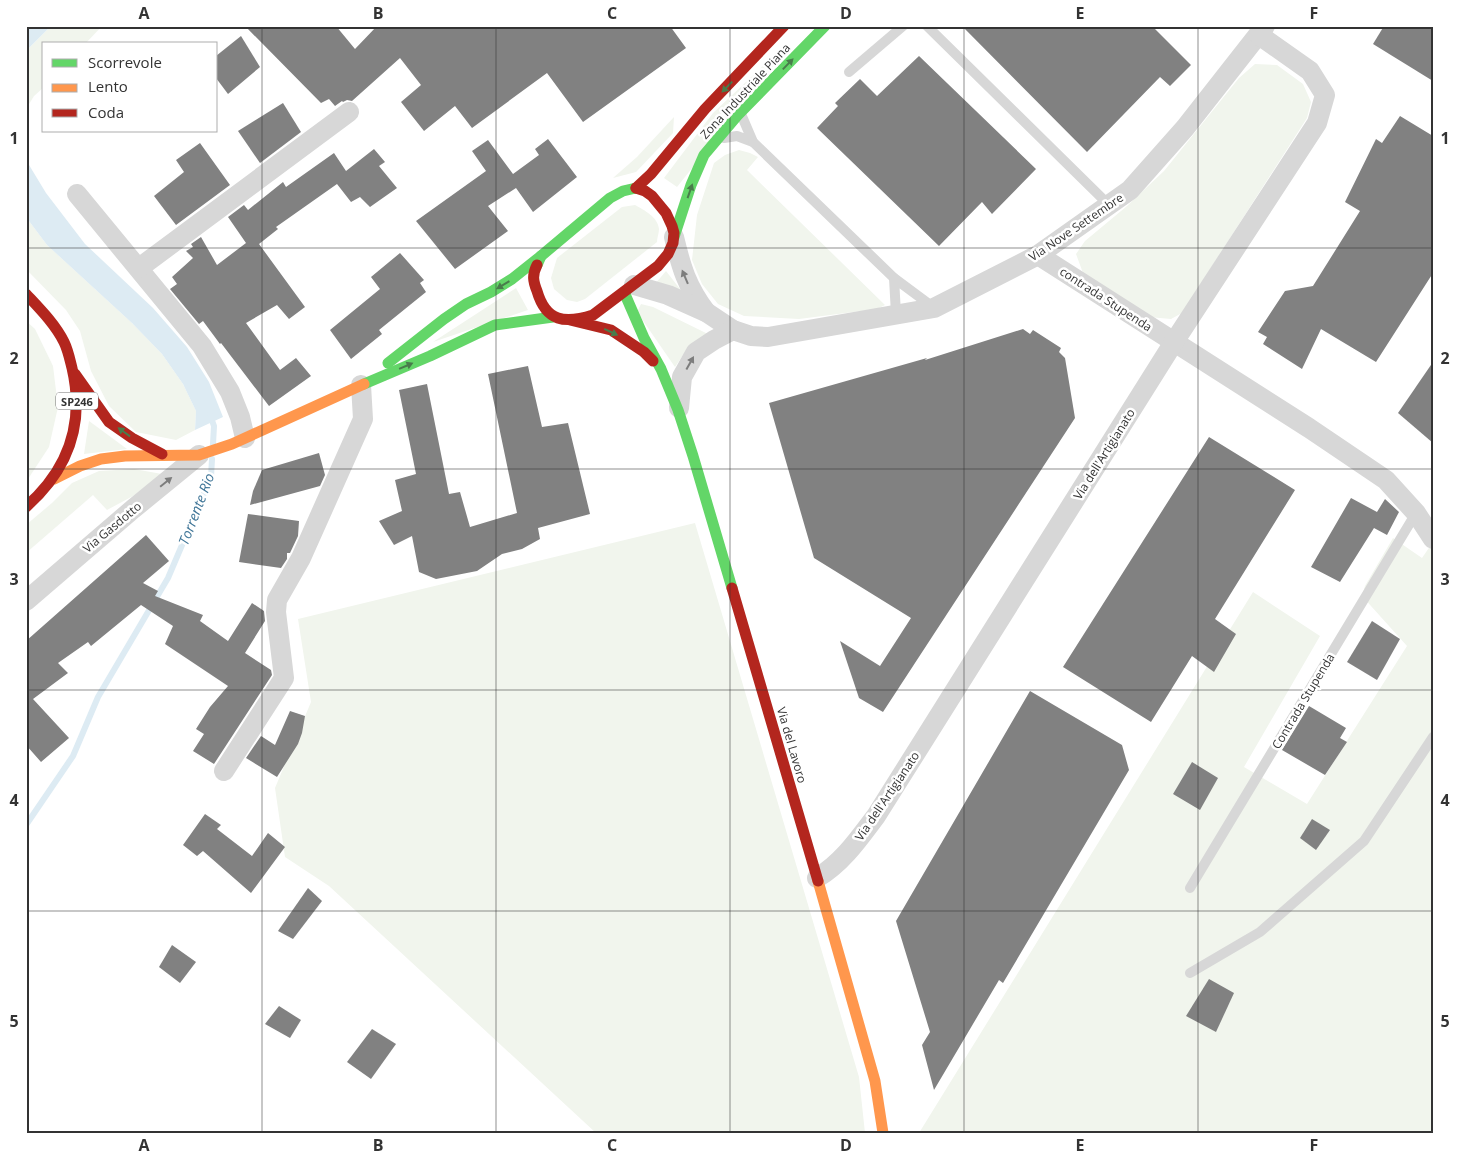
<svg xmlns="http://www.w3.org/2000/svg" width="1459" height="1159" font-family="'Open Sans',sans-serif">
<rect width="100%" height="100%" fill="#fff"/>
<!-- green -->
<g fill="#f1f5ed">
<path d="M51,26H102L85,44H44V87L34,96L26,109V51Z"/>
<path d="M781,49L784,53L677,187L664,178L713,113Z"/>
<path d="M1255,64L1277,65L1303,84L1311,102L1307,118L1182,313L1171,319L1149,317L1083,273L1076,254L1085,241L1127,206L1164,171L1239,78Z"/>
<path d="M674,117L673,133L636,172L613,178L637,157Z"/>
<path d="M739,150L750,153L758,157L747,170L885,305L877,309L799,319L744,316L718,304L702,284L692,260L697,215L714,163L725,155Z"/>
<path d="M635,205C644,210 658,217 659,229C659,233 657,238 657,242L585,299L577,302L567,300L554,289L551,278L557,258L622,207Z"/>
<path d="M26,217L47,245L132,323L162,354L183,384L196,411L195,430L176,440L136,432L109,406L91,371L80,331L66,310L26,269Z"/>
<path d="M666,271L687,298L655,284Z"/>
<path d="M516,288L528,310L433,342Z"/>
<path d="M641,304L653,307L712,336L687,349L675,367L637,312Z"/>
<path d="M26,321L35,329L53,366L58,407L49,447L26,482Z"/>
<path d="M89,421L127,449L84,454Z"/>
<path d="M134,469L162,474L133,496L107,510L93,495L26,553V525L52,503L72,483L99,471Z"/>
<path d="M695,523L859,1077L865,1133H596L329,886L285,857L275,788L311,702L298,619Z"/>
<path d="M1393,538L1422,558L1433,542V1133H919L1253,592L1320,636L1244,767L1307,804L1407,646L1362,596L1365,586Z"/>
</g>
<!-- water -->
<g fill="#ddebf3">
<path d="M26,26H51L26,51Z"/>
<path d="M26,160L46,193L85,244L153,308L187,347L209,382L223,417L195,430L196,411L183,384L162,354L132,323L47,245L26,217Z"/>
</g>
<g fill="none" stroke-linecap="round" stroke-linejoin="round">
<!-- stream -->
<g stroke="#ddebf3" stroke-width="6">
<path d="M210,415L214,426L213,444"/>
<path d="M26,825L73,756L98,697L168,578L211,477L212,459"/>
</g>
</g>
<!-- building -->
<g fill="#818181">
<path d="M245,26H336L355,49L377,26H670L686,48L583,122L547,73L472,128L455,106L424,131L401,102L421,85L400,58L352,101L347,100L343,102L342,101L335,106L329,99L321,103Z"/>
<path d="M962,26H1152L1191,65L1170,86L1160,77L1087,152Z"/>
<path d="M1384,26H1433V81L1373,44Z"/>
<path d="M241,36L260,67L228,94L216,78V56Z"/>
<path d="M919,56L1036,169L992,214L982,202L939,246L817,128L838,106L835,103L860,79L877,96Z"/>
<path d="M283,103L301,132L260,163L238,131Z"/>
<path d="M1400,116L1433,136V273L1376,362L1321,329L1302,369L1263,344L1267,337L1258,332L1285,291L1313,286L1360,211L1345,202L1376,139L1382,143Z"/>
<path d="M548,139L577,177L533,212L516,188L488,206L508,231L455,269L416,221L486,171L472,151L488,140L513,174L539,155L535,149Z"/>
<path d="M200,143L230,185L176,225L154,196L184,172L176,160Z"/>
<path d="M374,149L385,162L379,166L397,188L370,207L360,197L351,202L337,184L276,227L278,229L259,244L305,307L289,319L277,305L246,323L280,370L296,358L311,376L269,406L221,343L220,344L203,321L199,324L170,289L177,284L172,277L193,258L186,251L193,247L191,244L201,237L217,265L246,243L228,217L244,205L248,210L283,182L286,187L334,153L346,171Z"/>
<path d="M400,253L424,280L420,283L426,292L379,330L382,334L351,359L330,330L380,289L371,277Z"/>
<path d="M1023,329L1030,334L1033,330L1061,348L1059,352L1065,358L1075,418L883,712L859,698L840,641L880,666L911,618L814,558L769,403L927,358L925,360Z"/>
<path d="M1433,362V443L1398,413Z"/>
<path d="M528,366L542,427L568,423L590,514L538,528L540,539L522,549L502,554L477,571L436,579L419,572L412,536L394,545L379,521L402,511L395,480L416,474L399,390L427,384L449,494L460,492L470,527L517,513L488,374Z"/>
<path d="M1209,437L1295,490L1215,619L1236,634L1214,672L1192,656L1151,722L1063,667Z"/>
<path d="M319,453L325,475L320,486L250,505L253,491L262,470Z"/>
<path d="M1351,498L1377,512L1385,499L1399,512L1387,535L1374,528L1340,582L1311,567Z"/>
<path d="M248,514L299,521L298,536L290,553H287V559L281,568L239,562Z"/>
<path d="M146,535L169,561L143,583L158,591L155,596L203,615L200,621L228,641L252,603L264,611L265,621L245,653L271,670L272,675L214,764L193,751L204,734L196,729L210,707L228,686L165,644L173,626L141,605L91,646L88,642L58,663L68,673L33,699L69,738L41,762L26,745V641Z"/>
<path d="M1372,621L1400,639L1377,680L1347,662Z"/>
<path d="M1030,691L1122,745L1129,770L1003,983L999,980L934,1090L922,1045L930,1032L896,921Z"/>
<path d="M1309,706L1346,728L1340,738L1347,742L1325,775L1282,750Z"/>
<path d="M290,711L305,716L302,733L298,744L277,777L246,758L261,736L275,745Z"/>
<path d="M1192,762L1218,778L1200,810L1173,794Z"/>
<path d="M205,814L221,825L217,829L252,856L268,833L285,847L251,893L203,851L197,856L183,845Z"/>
<path d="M1312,819L1330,830L1316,850L1300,838Z"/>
<path d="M308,888L322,901L293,939L278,931Z"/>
<path d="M172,945L196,962L180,983L159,967Z"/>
<path d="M1209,979L1234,993L1216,1032L1186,1016Z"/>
<path d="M279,1006L301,1020L290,1038L265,1024Z"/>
<path d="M372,1029L396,1044L371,1079L347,1062Z"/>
</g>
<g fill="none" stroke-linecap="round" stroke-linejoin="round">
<!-- lane -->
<g stroke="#d7d7d7" stroke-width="10">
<path d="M927,26L1109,205"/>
<path d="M849,72L903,26"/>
<path d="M724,138L737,136L753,142L741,114"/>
<path d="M753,142L894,278"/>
<path d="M896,314L894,278L933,307"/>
<path d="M1190,888L1416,513"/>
<path d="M1190,973L1260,932L1364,841L1433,737"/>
</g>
<!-- street -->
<g stroke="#d7d7d7" stroke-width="20">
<path d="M77,194L202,346L230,392L240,417L245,438"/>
<path d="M674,237C681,267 687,287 706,312"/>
<path d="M1038,255L1309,428L1386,480L1416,513L1433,539"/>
<path d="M139,268L349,112"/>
<path d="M634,285L668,295L706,312L733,330L751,336L768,337L934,308L1038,255L1130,190L1185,128L1265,26"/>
<path d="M679,408L682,377L696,352L714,340L733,330"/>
<path d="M26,601L133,509L199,455"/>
<path d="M224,771L284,678L276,612L277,600L301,558L363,419L361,385"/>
<path d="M817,878C842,863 858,840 876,816L1174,342L1317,123L1325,95L1310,71L1259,35"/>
</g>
<!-- fast -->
<g stroke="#63d668" stroke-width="11">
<path d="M674,237L691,185L704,155L737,116L825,26"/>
<path d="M537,265L541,256L610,198L623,191L636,188"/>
<path d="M624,292L644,338L661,369L678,410L693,456L732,588"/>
<path d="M388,363L444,319L466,304L491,292L512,279L541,256"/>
<path d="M364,384L430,356L495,325L553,317"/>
</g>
<!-- slow -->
<g stroke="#ff974d" stroke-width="11">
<path d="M54,479L80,466L101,459L125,456L199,455L232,444L364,384"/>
<path d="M818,881L875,1081L883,1133"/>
</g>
<!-- jam -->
<g stroke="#b3261e" stroke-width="11">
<path d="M636,188L651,174L705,109L784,26"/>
<path d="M537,265C532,275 533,281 537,291C546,322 565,324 593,315L658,266L668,254L673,243L674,233L672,226L666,213L652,196L645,191L636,188"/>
<path d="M26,294C40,309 55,324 64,342C68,350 70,360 72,368C85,424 68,470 26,507"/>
<path d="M570,320L611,330L644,352L653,361"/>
<path d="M75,374L109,422L132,438L162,454"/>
<path d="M732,588L818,881"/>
</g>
</g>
<!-- one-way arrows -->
<defs><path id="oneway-solid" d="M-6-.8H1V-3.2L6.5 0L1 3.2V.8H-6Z" transform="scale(1.25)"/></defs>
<g fill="#497c4b">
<use href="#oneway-solid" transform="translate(788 64) rotate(-46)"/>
<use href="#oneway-solid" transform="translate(727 87) rotate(134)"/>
<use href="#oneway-solid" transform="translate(690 191) rotate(-71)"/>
<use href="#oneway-solid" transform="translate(503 285) rotate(149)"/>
<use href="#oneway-solid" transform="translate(611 332) rotate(25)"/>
<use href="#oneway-solid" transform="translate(406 366) rotate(-23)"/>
<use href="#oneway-solid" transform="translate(124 432) rotate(-144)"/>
</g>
<g fill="#7d7d7d">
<use href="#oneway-solid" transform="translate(685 277) rotate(-113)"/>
<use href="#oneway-solid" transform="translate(690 363) rotate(-61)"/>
<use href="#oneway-solid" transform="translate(166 482) rotate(-39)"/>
</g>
<!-- grid -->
<path fill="none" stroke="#333" stroke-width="1" stroke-opacity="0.55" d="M262,26V1133M496,26V1133M730,26V1133M964,26V1133M1198,26V1133M26,248H1433M26,469H1433M26,690H1433M26,911H1433"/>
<g text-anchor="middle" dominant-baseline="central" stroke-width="5" stroke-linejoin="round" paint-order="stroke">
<!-- shield labels -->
<rect fill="#fff" stroke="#707070" stroke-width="1" x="56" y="392.5" width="42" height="17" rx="4"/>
<g font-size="11" font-weight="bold" fill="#333">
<text x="77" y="401">SP246</text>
</g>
<!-- street labels -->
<g font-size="12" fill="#333" stroke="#fff">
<text transform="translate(745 91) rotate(-47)">Zona Industriale Piana</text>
<text transform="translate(1076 227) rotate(-34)">Via Nove Settembre</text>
<text transform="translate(1106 299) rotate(33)">contrada Stupenda</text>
<text transform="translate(1104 454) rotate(-58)">Via dell'Artigianato</text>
<text transform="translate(112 527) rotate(-40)">Via Gasdotto</text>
<text transform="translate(1303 701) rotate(-59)">Contrada Stupenda</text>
<text transform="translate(792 745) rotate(74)">Via del Lavoro</text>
<text transform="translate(887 796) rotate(-56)">Via dell'Artigianato</text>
</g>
<!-- water labels -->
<g font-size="14" font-style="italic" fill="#3f7597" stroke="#fff">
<text transform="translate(196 509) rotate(-69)">Torrente Rio</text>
</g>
</g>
<!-- border -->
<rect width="1459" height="1159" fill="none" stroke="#ffffff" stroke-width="55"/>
<!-- legend -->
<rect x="42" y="42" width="175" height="90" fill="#ffffff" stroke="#adadad"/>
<rect x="52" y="59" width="25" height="8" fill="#63d668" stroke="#adadad"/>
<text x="88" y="68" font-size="15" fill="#333333">Scorrevole</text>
<rect x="52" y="84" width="25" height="8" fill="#ff974d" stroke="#adadad"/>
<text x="88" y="92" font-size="15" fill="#333333">Lento</text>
<rect x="52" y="109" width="25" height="8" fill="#b3261e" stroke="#adadad"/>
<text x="88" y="118" font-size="15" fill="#333333">Coda</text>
<rect x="28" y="28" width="1404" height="1104" fill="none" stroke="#333" stroke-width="2"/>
<g font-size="16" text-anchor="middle" font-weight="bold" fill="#333">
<text x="144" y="19">A</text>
<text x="378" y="19">B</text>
<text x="612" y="19">C</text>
<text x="846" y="19">D</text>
<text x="1080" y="19">E</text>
<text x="1314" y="19">F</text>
<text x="14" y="144">1</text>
<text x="1445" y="144">1</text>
<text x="14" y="364">2</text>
<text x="1445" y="364">2</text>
<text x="14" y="585">3</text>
<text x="1445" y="585">3</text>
<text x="14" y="806">4</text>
<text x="1445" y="806">4</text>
<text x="14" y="1027">5</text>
<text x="1445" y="1027">5</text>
<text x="144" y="1151">A</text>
<text x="378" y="1151">B</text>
<text x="612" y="1151">C</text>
<text x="846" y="1151">D</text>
<text x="1080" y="1151">E</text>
<text x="1314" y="1151">F</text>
</g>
</svg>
